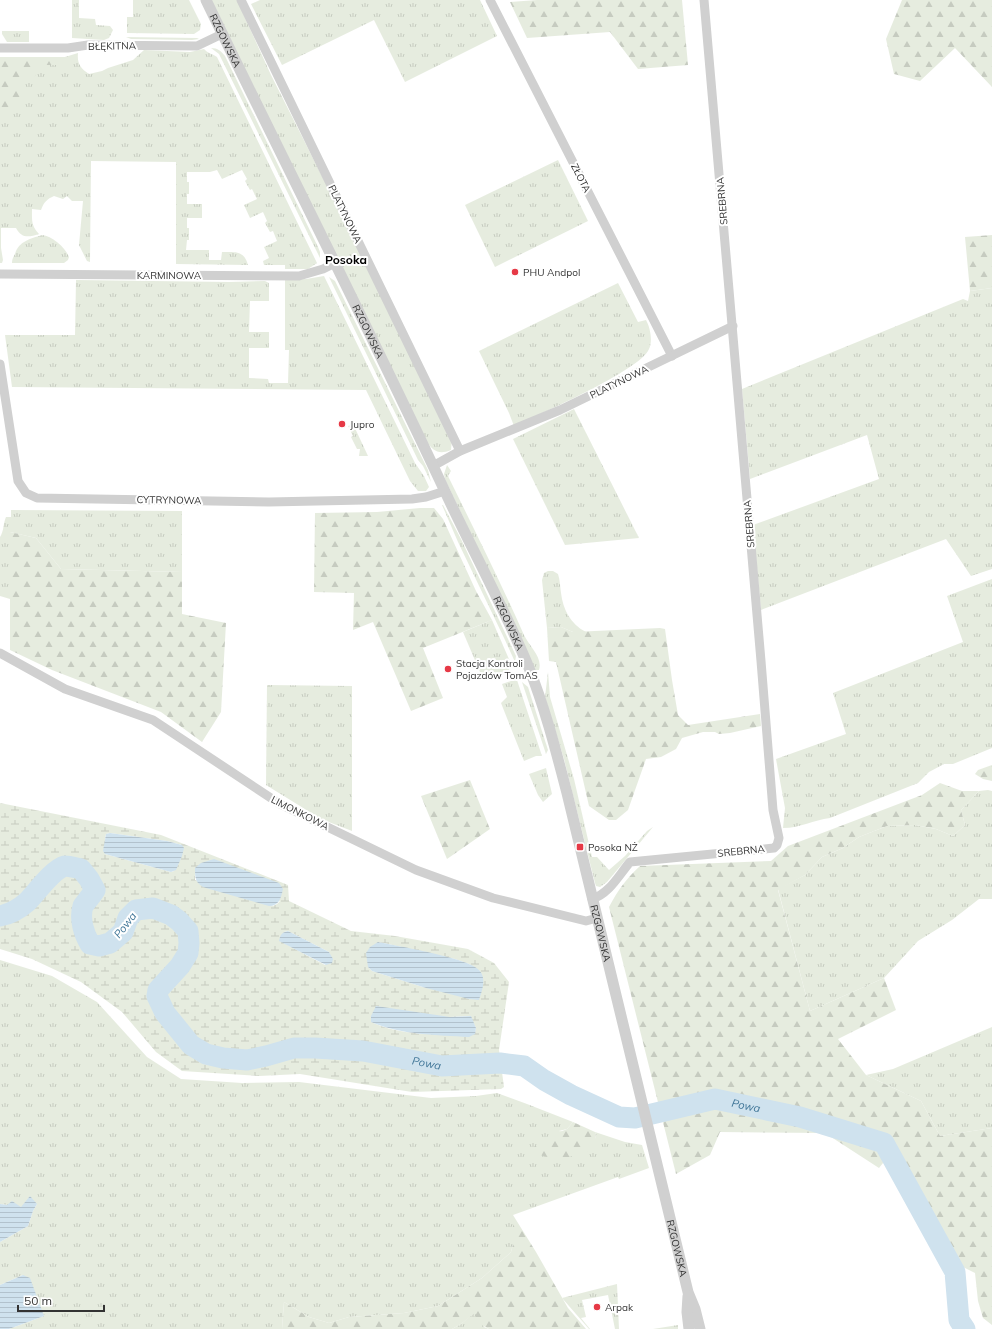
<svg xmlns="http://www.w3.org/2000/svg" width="992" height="1329" font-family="Mulish,sans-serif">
<defs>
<pattern id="grass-tufts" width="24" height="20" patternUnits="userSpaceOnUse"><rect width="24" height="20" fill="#e6ecdf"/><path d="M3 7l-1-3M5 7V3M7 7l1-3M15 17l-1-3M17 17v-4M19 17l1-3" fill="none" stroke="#c6cbc0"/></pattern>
<pattern id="forest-firs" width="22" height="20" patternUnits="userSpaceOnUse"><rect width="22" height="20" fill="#e6ecdf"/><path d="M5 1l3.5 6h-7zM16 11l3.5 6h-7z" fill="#c6cbc0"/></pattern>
<pattern id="wetland-marsh" width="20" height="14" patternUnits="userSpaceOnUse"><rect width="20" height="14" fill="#e6ecdf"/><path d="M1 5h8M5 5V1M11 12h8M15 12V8" fill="none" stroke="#c6cbc0"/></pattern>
<pattern id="water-rules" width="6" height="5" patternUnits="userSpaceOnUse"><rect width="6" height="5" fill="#cfe2ee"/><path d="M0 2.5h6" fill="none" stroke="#b2c2cd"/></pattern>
</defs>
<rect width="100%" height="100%" fill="#fff"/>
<!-- grass -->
<g fill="url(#grass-tufts)">
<path d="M72,0H79V18L95,19L96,25L110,26L113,30L109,38L104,40L72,38Z"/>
<path d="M133,0H189L201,24L200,30L194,34L127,33V17H133Z"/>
<path d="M211,0H237L271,75L389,309L452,439L451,450C439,455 433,451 427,442Z"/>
<path d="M260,0H480L497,36L405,82L374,20L282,65L251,4Z"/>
<path d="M2,31H29V42H7L2,34Z"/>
<path d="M126,37L197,38L199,39L192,40L131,39Z"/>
<path d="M211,48C218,48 221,51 225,56L318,247L320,252V258L219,54Z"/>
<path d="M204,49C207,53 213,54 217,57L317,263L308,269H285V265H264L263,261L269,258L264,247L277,241L273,231L270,232L265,223L267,221L263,212L250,218L244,205L257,199L252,189L250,190L245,181L247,179L242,170L222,179L217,170L210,172H187V182H189V194H187V204H202V218H187V228H189V240H187L186,250H209V260H221L222,252C235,252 244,250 248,265L176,264V162L91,161L90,262L87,261L79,245L83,201H72L67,196L63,199L54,196C47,199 44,202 41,210L32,209C32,220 31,226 39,234C29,237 22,239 16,228H1V248L3,260L2,263H0V57H65L78,53C77,63 80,68 89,74L102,71L108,68L133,60L144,50L190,52Z"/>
<path d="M558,160L588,221L495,267L465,205Z"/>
<path d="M42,235C52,236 65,247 69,257L68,260L64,263H12C12,259 13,258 15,254C19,241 30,239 42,235Z"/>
<path d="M324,276L415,463L424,476L429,487L426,491H418L410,481L366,390L12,387L5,335H75L76,280L229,282L265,281L269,283V301H250L249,332H269V348H249V378L268,379L269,383H288L289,350H285V280L306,279Z"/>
<path d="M329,277L335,281L428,470L431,482L423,466L418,460Z"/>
<path d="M618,283L638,322L646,320C650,327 653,341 649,349C641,370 538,415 514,426L509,413L479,351Z"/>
<path d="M992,288V569L971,576L946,539L761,610L753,525L879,479L867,435L750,479L742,389L963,299L968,301L970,291Z"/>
<path d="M574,409L639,538L565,545L513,439Z"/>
<path d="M353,424L368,456H359L360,449H357L351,437L353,436L348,426Z"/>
<path d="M447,465L451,471L448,476C474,529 500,581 524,635C529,646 543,657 539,670H535L445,479L444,474Z"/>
<path d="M442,505H443L461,539L516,656L515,662L505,640L458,542Z"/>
<path d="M11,510L182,511V572L61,569L36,538L10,532V599L0,596V537C4,531 3,524 6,517H11Z"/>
<path d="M548,571H553L558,574C560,580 560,586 561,593C563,609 570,624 586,632H573L561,627L547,628L542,580L544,573Z"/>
<path d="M992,579V748L953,764H944L929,772L918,783L830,818C813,820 801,828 783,828L785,808L776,759L846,734L833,693L963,642L947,596Z"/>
<path d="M492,620L512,666L507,672L489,678L480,672L463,632Z"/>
<path d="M548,672L550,697L574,779L592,857H597L609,870L625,856L647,831L653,827L607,882L600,887L596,886L595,883L564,759L545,697Z"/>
<path d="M517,680L542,756H536L524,761L501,703L507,697L502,684L511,681Z"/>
<path d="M522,682L528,687L548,750L546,754Z"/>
<path d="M267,685L352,686V831L321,819L266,785Z"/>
<path d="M546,768L552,794L543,802L538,795L529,774Z"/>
<path d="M988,790L992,791V899H979L952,920L918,941L884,978L810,1011L778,889L805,875L822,857L843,848L859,837L887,826L915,825L936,829L953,836L965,825L961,810L979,791Z"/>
<path d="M0,960L52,976L97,1002L147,1057L181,1079L242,1083L299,1082L431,1098L476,1096L497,1093L527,1104L573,1122L567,1129L559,1131L596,1139L595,1132L625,1142L642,1145L649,1168L619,1179L618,1177L513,1215V1244L511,1252L482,1278L438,1306L404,1313L349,1317L329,1323L309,1317L284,1302L282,1329H9L44,1316L23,1275L0,1285V1242L28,1226L33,1211L37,1204L21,1207L0,1204Z"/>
<path d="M992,1027V1128L940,1136L921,1101L866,1075L893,1069Z"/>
<path d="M617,1284L619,1329H653L678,1325V1329H615L608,1295L582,1300L586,1317L581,1318L590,1329H589L562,1298Z"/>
<path d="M476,1311L484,1327L489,1329H452L461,1324Z"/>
</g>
<!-- forest -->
<g fill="url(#forest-firs)">
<path d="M537,0H682L688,65L638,69L610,32L527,38L510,2Z"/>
<path d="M902,0H992V87L955,48L920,81L894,74L886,39Z"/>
<path d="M0,57H65L62,65H38L35,76L23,80L22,111L0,109Z"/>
<path d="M992,235V288L970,291L965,237Z"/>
<path d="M420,508H434L443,519L476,591L492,620L423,648L443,698L411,711L373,622L353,630L354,593L314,592L315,513L377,512Z"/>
<path d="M10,532L36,538L61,569L182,572V614L226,623L221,712L202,742L161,712L52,670L10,650Z"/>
<path d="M561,627L573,632L660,628L665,629L672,680L678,715L688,725L760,714L761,726L730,733L719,734L715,732H703L682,738L676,749L661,757L646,759L628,810L616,820H609L589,806L556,662L549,661L547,628Z"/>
<path d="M992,765V781L983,779L975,774L978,770Z"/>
<path d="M470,780L490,829L447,859L421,796Z"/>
<path d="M940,783L962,791H979L961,810L965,825L953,836L936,829L915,825L887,826L859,837L843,848L822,857L805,875L778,890L810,1011L884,978L896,1010L838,1039L866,1075L921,1101L940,1136L992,1128V1325L983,1318L978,1301L975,1273L963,1267L933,1220L895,1148L879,1168L825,1133L720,1132L710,1155L676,1174L609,907C618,890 626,879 640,866L771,861L788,846L922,795Z"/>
<path d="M573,1122L595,1132L596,1139L591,1150L559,1160L540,1155L534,1147L547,1137L567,1129Z"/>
<path d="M513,1215L536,1252L568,1308L586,1329H489L476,1322V1312L461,1324L452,1329H282L284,1302L309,1317L329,1323L349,1317L404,1313L438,1306L482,1278L511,1252L513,1244Z"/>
</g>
<!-- wetland -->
<path fill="url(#wetland-marsh)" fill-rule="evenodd" d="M0,803L161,835L288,885L289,901L351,931L395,936L468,949L494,963L509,982L499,1050L504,1087L501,1089L412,1092L300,1074L259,1076L182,1071L156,1052L122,1012L81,982L32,959L0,949ZM110,833L167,841L182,845L174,871L171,872L105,854V839L106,834ZM195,868L280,901L277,904L273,906L195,880ZM288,931L329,952L332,962L325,965L280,941L284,932ZM379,942L455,959L469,964L480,971L426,988L372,971L368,967ZM470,1016L476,1028L475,1034C441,1034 403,1037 371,1022L450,1017Z"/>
<!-- water -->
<g fill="url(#water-rules)">
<path d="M110,833L167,841L182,845L184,848L182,856L176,870L171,872L105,854L103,851L106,834Z"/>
<path d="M214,859L279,883L283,889C281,898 279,906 269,906L206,888C195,884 195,878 195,868L201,863Z"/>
<path d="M288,931L329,952L333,959L332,963L326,965L279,941C280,935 282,932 288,931Z"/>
<path d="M378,942C397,946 469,958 479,970C487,978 482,991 479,1000L469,999L426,988L372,971L368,967L366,953L370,947Z"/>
<path d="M376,1006L450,1017L471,1016L476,1028L475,1034L469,1037C437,1035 401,1035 371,1022V1016Z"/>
<path d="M30,1196L37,1204L33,1211L28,1226L0,1242V1204L7,1205L12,1201L21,1207Z"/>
<path d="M23,1275L30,1278L44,1316L9,1329H0V1285Z"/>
</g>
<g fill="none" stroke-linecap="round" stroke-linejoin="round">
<!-- river -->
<path stroke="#cfe2ee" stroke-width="21" id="s1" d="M0,916C10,914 19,909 27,902C36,893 53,869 65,866C70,866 76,868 81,869L89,879L95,890C92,895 85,903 83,906C79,919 84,934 90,944L99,946L110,943L123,932L128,918L136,910L153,908L171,915L179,921L188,931L189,943L188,953L180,966L158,990L157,996L165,1013L191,1045L206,1054L223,1058L247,1060L266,1056L294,1048H315L363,1051L442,1066L500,1063L524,1066L544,1080L571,1095L619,1117L635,1118L715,1099L800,1117L884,1143L955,1272L959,1320L965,1329"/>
<!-- minor -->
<g stroke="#d0d0d0" stroke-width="9">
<path d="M241,0L460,451"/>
<path d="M490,0L672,356"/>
<path d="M0,48H68L88,45L197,46L222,34"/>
<path d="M0,274L299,276L323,269L335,263"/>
<path d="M0,364L18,481L26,493L37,498L269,502L412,499L426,497L445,491"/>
<path d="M433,466L460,451L560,410L733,326"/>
<path d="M0,653L65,689L153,720L280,804L416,870L493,898L586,921L597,918"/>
<path d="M592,899C609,894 619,875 630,862L774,848L777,845L779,838L773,810L761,661L704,0"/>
</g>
<!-- tertiary -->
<g stroke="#d0d0d0" stroke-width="11">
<path id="s2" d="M206,0C284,162 366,322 442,485C470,546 503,605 529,668C545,708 556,751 567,793L688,1292L695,1309L700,1329"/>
<path d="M688,1296L687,1312L689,1329"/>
</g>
</g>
<!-- markers -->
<g fill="#e63946" stroke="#fff" stroke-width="1.5">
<circle cx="515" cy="272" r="4"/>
<circle cx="342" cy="424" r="4"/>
<circle cx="448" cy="669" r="4"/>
<rect x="576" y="843" width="8" height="8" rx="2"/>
<circle cx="597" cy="1307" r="4"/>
</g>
<g text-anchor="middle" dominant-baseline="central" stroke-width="4" stroke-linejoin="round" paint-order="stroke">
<!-- street labels -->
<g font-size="10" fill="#333" stroke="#fff">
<text stroke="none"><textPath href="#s2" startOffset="45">RZGOWSKA</textPath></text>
<text transform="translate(112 46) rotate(-1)">BŁĘKITNA</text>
<text transform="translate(581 178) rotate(63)">ZŁOTA</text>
<text transform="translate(722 201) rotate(-95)">SREBRNA</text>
<text transform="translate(345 214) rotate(64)">PLATYNOWA</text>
<text x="169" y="275">KARMINOWA</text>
<text stroke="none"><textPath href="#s2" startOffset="369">RZGOWSKA</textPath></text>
<text transform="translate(619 382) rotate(-26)">PLATYNOWA</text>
<text transform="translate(169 500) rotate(1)">CYTRYNOWA</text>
<text transform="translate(749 524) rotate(-95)">SREBRNA</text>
<text stroke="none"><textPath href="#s2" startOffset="693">RZGOWSKA</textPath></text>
<text transform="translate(300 813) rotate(27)">LIMONKOWA</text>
<text transform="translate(741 851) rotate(-6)">SREBRNA</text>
<text stroke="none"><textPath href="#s2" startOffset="1017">RZGOWSKA</textPath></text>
<text stroke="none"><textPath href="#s2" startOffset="1341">RZGOWSKA</textPath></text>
</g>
<!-- poi labels -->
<g font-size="10" fill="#333" stroke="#fff" text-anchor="start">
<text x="523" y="272">PHU Andpol</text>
<text x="350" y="424">Jupro</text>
<text x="456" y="663">Stacja Kontroli<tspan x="456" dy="12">Pojazdów TomAS</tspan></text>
<text x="588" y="847">Posoka NŻ</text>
<text x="605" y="1307">Arpak</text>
</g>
<!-- water labels -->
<g font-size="11" font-style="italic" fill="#3f7597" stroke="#fff">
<text transform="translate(125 925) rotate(-52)">Powa</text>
<text stroke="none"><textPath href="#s1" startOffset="686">Powa</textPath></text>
<text stroke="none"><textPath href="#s1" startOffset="1022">Powa</textPath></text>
</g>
<!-- quarter labels -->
<g font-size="12" font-weight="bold" fill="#000" stroke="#fff">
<text x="346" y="259">Posoka</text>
</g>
</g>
<!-- scale -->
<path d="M18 1305v6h86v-6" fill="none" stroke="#333333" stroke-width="2"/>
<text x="24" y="1305" font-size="12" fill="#333333" stroke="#ffffff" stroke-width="3" paint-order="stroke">50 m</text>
</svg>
